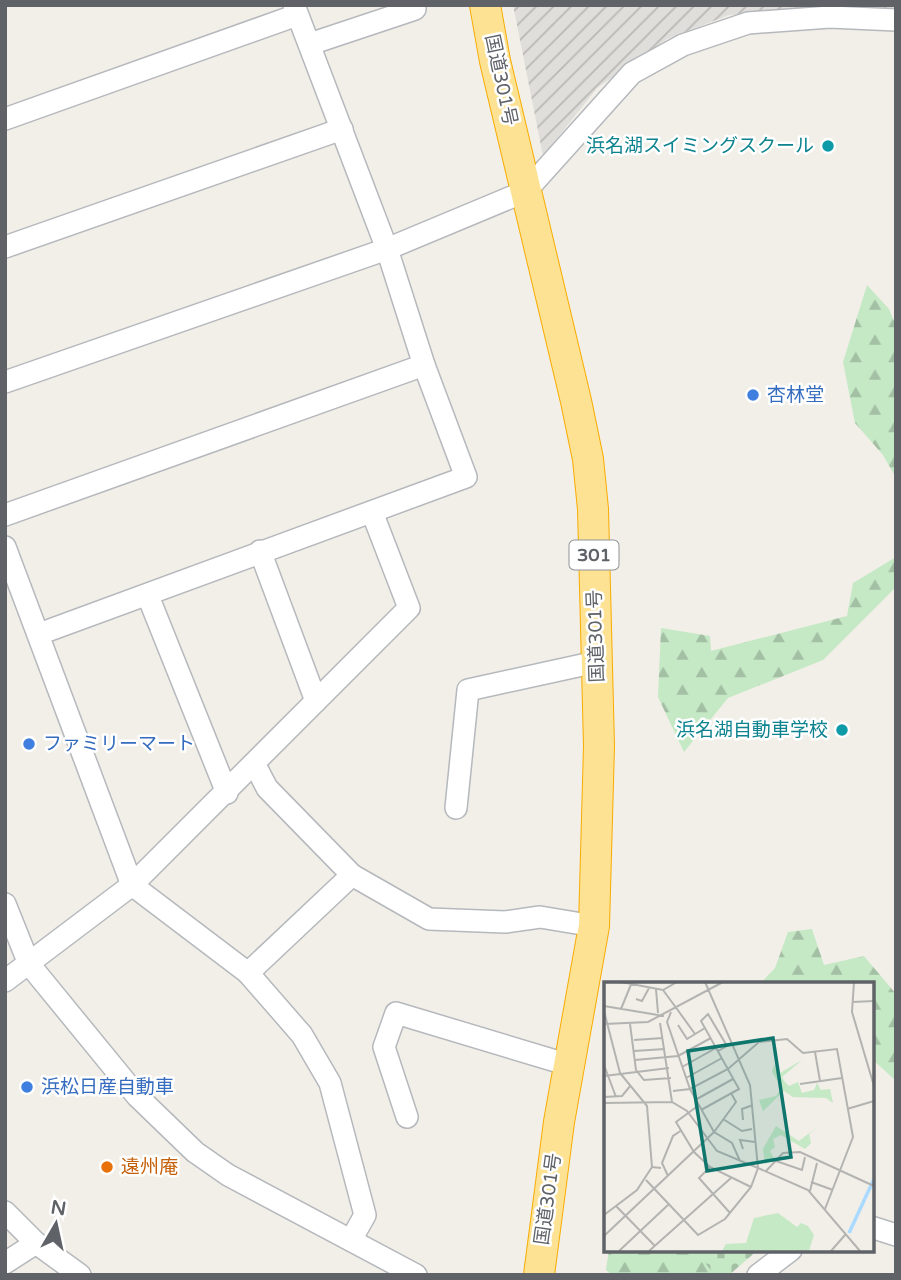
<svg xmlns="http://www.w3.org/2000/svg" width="901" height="1280" font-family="'Varela Round','Noto Sans JP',sans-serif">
<defs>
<pattern id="industrial-furrows" width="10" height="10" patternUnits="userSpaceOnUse" patternTransform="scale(1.75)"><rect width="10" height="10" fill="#e0deda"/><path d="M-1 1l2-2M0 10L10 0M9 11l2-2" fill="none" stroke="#b9b8b5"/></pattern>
<pattern id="forest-firs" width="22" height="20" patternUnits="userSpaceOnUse" patternTransform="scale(1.75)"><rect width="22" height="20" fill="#c5e8c5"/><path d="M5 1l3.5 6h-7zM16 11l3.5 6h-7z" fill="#a3c0a4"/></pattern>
<pattern id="cemetery-stones" width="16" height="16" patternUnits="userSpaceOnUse" patternTransform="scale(1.75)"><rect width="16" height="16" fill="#c5e8c5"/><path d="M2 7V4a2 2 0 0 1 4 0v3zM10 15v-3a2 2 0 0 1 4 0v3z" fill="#a3c0a4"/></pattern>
</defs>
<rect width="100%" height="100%" fill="#f1efe8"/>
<!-- industrial -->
<path fill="url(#industrial-furrows)" d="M513,5H896V12L825,9L729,15L667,39L597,88L543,156Z"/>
<!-- forest -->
<g fill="url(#forest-firs)">
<path d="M867,285L889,309L896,326V478L883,455L855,423L843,362Z"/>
<path d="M896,557V587L823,660L728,698L684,752L658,697L661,628L710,636L711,651L847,616L853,583Z"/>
<path d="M812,929L824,965L864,956L896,994V1081L871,1058V984H760L775,968L788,932Z"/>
<path d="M609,1250H701L714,1275H612L606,1270Z"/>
</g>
<!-- cemetery -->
<path fill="url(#cemetery-stones)" d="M701,1250H758L729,1275H714L704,1261Z"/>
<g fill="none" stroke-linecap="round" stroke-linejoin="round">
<defs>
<g id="minor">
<path d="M310,44L415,9L414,5"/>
<path d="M5,119L297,15"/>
<path d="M5,247L342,129"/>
<path d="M5,382L387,249L526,191L632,73L683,45L748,23L830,17L896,20"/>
<path d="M5,515L424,365"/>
<path d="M5,547L132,885L248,973L302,1035L330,1083L365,1215L351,1240"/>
<path d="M260,551L316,701"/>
<path d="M148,596L227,793"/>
<path d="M39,634L466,477L424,365L387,249L294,5"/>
<path d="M255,765L267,788L352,875L429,919L505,922L540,917L594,926"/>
<path d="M456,808L468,690L596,662"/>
<path d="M5,904L29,964L137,1096L195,1152L228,1175L416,1275"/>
<path d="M248,973L352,875"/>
<path d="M5,981L132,885L409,608L372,512"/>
<path d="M407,1117L384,1047L396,1013L569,1065"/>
<path d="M5,1212L36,1243L80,1275"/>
<path d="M871,1227L896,1235"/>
<path d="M5,1263L36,1243"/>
<path d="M758,1275L791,1250"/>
</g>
<path id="highway" d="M485,5L495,61L576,401L588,459L593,509L599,746L594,926L559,1122L539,1275"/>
</defs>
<!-- minor casing -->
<use href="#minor" stroke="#b5b8bc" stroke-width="24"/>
<!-- highway casing -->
<use href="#highway" stroke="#f9ab00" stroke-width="32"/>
<!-- minor -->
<use href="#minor" stroke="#fff" stroke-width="21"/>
<!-- highway -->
<use href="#highway" stroke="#fde293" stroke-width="30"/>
</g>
<!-- markers -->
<g fill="#0f9aa8" stroke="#fff" stroke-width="2.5">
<circle cx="828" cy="146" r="7"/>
<circle cx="842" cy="730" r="7"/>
</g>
<g fill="#3f7fe0" stroke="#fff" stroke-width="2.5">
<circle cx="753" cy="395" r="7"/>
<circle cx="29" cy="744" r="7"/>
<circle cx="27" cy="1087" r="7"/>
</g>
<circle fill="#e8710a" stroke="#fff" stroke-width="2.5" cx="107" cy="1167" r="7"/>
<g text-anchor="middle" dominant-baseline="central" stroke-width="5" stroke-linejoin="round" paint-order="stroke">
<!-- shield labels -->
<rect fill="#fff" stroke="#8f9295" stroke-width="2" x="569.5" y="540.5" width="49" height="29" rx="5"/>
<g font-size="18" font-weight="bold" fill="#5f6368">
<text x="594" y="555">301</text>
</g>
<!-- street labels -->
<g font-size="19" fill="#5f6368" stroke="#fff">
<text transform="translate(501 80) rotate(78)">国道301号</text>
<text transform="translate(596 636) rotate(-92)">国道301号</text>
<text transform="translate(548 1199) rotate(-82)">国道301号</text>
</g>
<!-- culture labels -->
<g font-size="19" fill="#0d838f" stroke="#fff" text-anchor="end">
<text x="814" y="146">浜名湖スイミングスクール</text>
<text x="828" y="730">浜名湖自動車学校</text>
</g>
<!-- shop labels -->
<g font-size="19" fill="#366cbe" stroke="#fff" text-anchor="start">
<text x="767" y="395">杏林堂</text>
<text x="43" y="744">ファミリーマート</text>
<text x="41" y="1087">浜松日産自動車</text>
</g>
<!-- food labels -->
<g font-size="19" fill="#c56008" stroke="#fff" text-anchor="start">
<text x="121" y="1167">遠州庵</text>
</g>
</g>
<!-- overview -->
<g transform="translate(604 982)">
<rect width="270" height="270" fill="#f1efe8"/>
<path d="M198,78L178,95L181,100L185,104L194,100L198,111L210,108L213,101L217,108L226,107L229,121L222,116L189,115L180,109L159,129L155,118L172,114L178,106L168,90L170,83L176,91ZM216,143L205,152L207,161L201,167L177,153L169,157L171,165L166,169L171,178L161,182L159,167L172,144L195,159ZM174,231L193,245L197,241L204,244L210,253L205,269H118L122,262L142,261L150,236Z" fill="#c5e8c5"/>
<path fill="none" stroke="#aadaff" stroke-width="3.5" d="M245,251L270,197"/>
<path fill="none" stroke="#b3b3b1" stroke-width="2" d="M17,0L59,8L73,0M101,0L146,103L154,186L204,208L256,269M250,0L248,30L270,104M52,7L54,31M59,8L73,27M32,17L38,19L45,6M248,20L270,19M0,24L60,34M17,27L28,0M73,27L91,52M0,29L16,91L43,124L48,185M67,30L63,40L86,107L110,150L128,161L136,179M56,41L68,120M0,42L44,40L119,0M26,42L32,88L40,98L67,96M74,43L83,57L101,46M30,58L59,56M30,69L61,67M211,70L216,99M31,78L74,74L107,56M0,83L12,115M78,85L112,66M0,94L65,86M82,96L118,76M196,102L238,96M69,109L86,107L124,87L155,60L183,57L199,71L233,67L249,155L221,227M0,115L18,114L27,103M91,118L129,97M0,121L68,120L83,129L113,169L154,186L147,205L121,237L94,253L42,198M95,123L72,140L90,170L106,185L147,205M243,127L270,119M97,128L135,107L97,39L104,32L123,64L114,69M119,137L138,149L148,147M139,138L138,127L149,123M139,167L136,158L151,160M172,179L198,188L201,175M106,185L95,196L126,231M162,189L179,171L196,170L270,204M64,194L58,181L69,154L78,148M207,200L229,208M206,209L213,181M12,224L51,264M0,233L33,208L48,185L57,186M0,254L110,150L132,120L127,111M15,269L65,222M45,269L127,196M227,269L241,253"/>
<path fill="#0f766e" fill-opacity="0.15" stroke="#0f766e" stroke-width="3.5" d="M169,56L187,175L103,189L84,69Z"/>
<rect width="270" height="270" fill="none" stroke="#5f6368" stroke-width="3.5"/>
</g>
<!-- border -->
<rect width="901" height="1280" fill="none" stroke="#5f6368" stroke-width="14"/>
<!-- north arrow -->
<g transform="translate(56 1224) rotate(9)" stroke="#ffffff" stroke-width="5" paint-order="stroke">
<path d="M0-5L12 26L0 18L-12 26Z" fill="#5f6368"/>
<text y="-10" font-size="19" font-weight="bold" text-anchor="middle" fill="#5f6368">N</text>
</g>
</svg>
